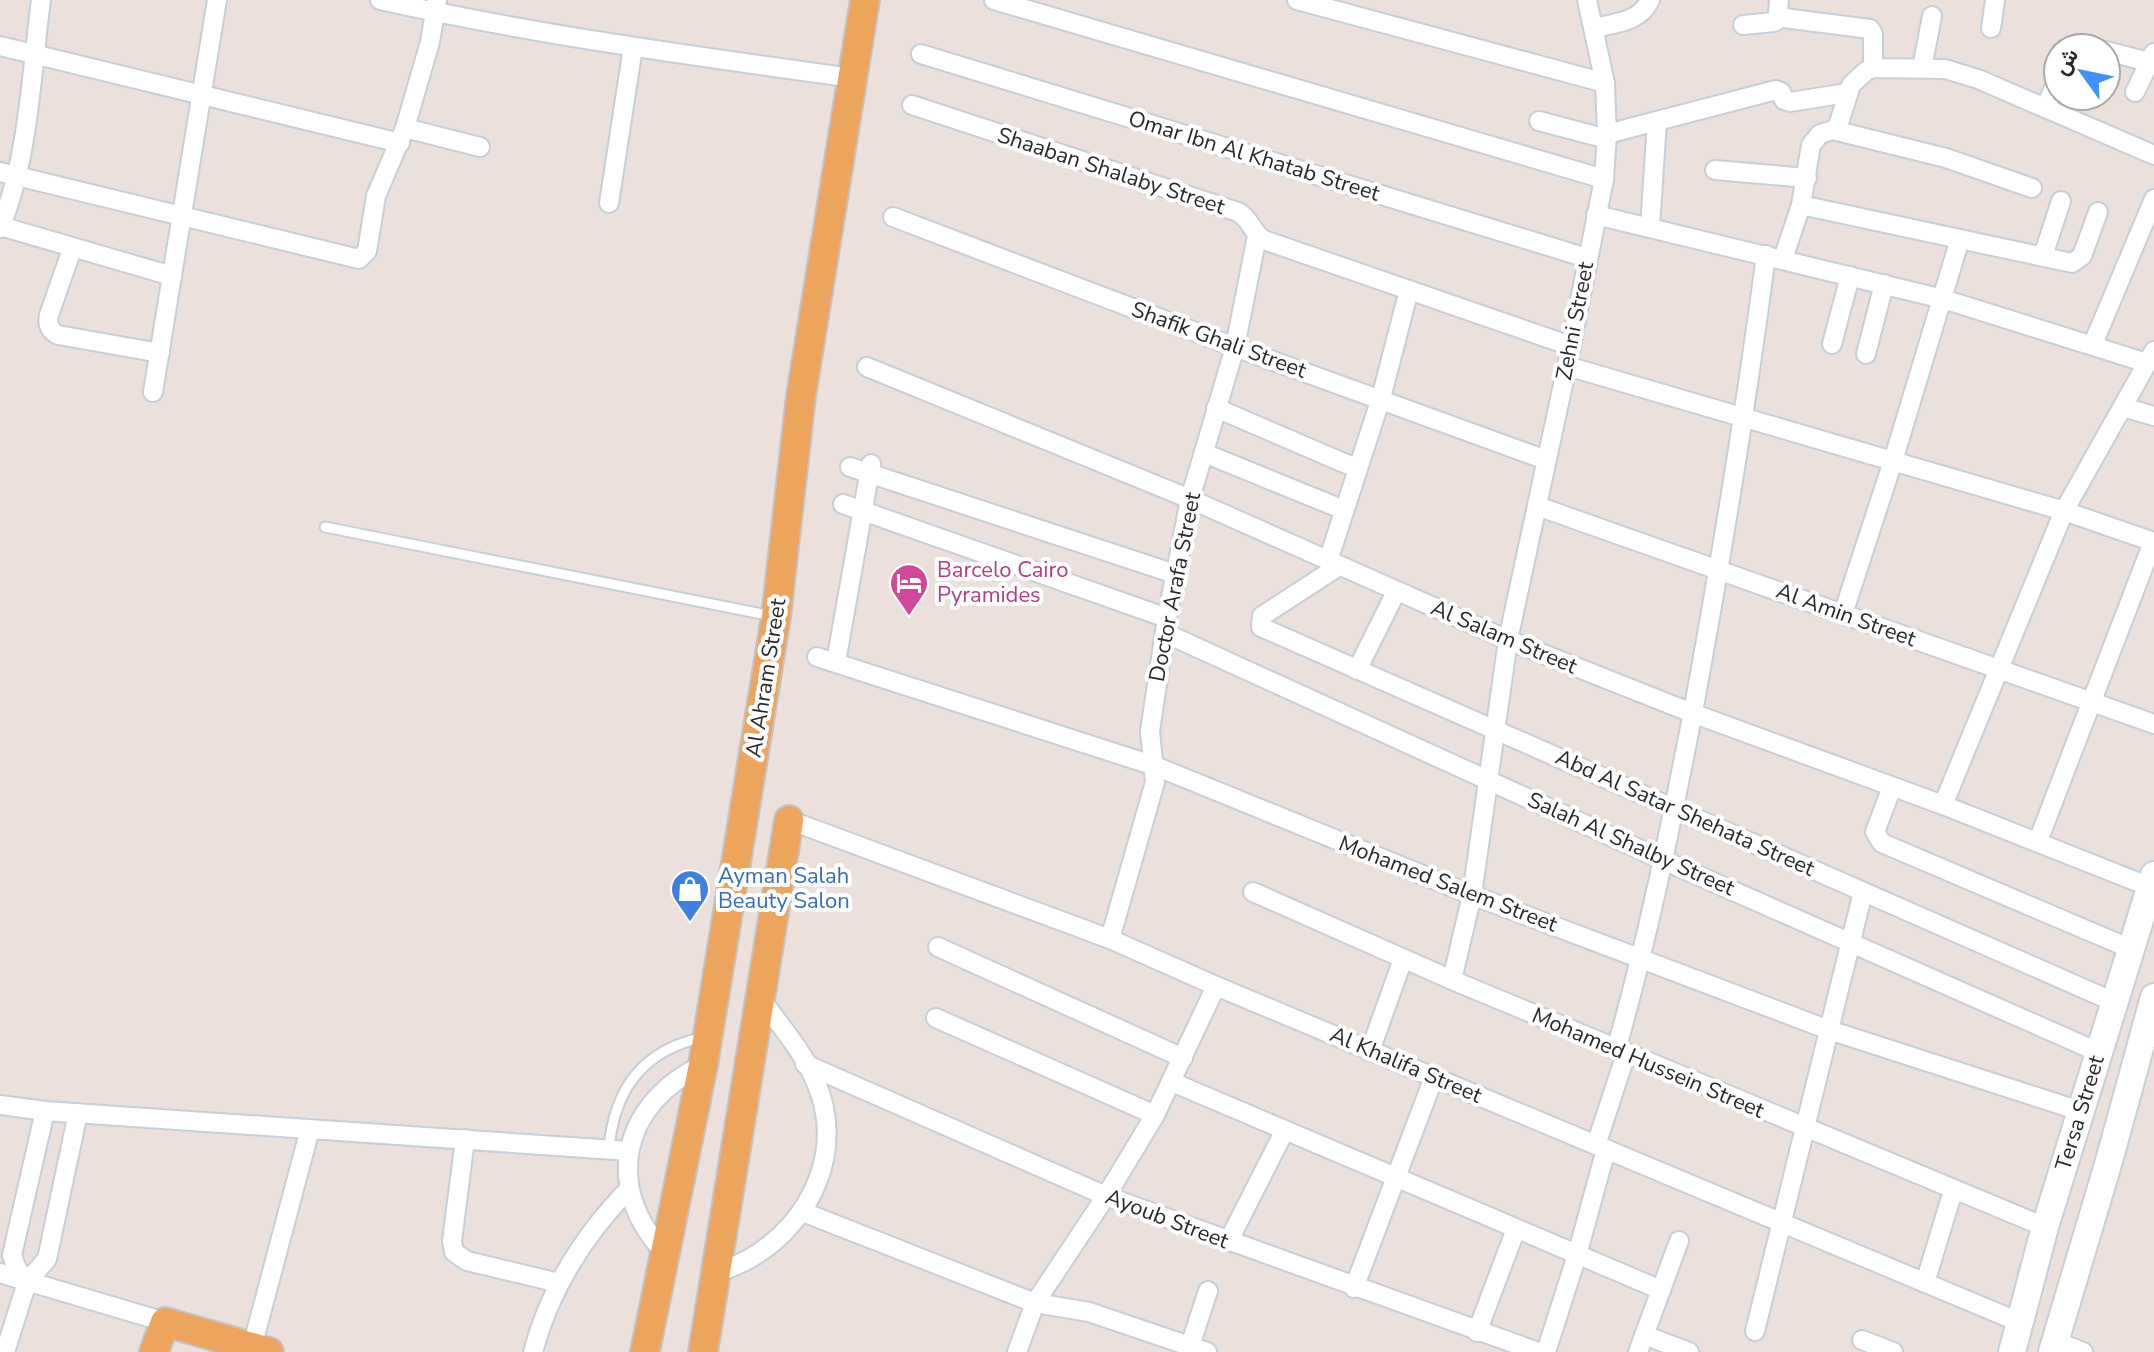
<svg xmlns="http://www.w3.org/2000/svg" width="2154" height="1352" font-family="'Nunito Sans',Vazirmatn,sans-serif">
<rect width="100%" height="100%" fill="#ebe0db"/>
<g fill="none" stroke-linecap="round" stroke-linejoin="round">
<defs>
<g id="service">
<path d="M325,527L772,616"/>
<path d="M609,1149C614,1088 644,1049 705,1037"/>
</g>
<g id="minor">
<path d="M380,0C536,35 694,56 852,78"/>
<path d="M994,0L1604,179"/>
<path d="M1297,0L1605,83"/>
<path d="M1779,0L1778,13L1784,18L1870,29L1873,34V68"/>
<path d="M1743,25L1774,22L1782,17"/>
<path d="M1594,28C1616,23 1640,22 1650,0"/>
<path d="M1991,28L1995,0"/>
<path d="M0,46L400,143"/>
<path d="M2073,48L2078,44L2095,48"/>
<path d="M2106,51L2149,62"/>
<path d="M921,54L1587,258"/>
<path d="M1922,68L1932,16"/>
<path d="M2135,92L2154,53"/>
<path d="M912,105L1238,212C1251,219 1252,233 1264,240L1571,346"/>
<path d="M2045,108L2058,79"/>
<path d="M1539,121L1607,139"/>
<path d="M405,128L480,147"/>
<path d="M1833,130L1946,158L2032,188"/>
<path d="M1607,134L1776,90L1781,92L1784,100L1790,102L1847,93"/>
<path d="M1715,170L1807,178"/>
<path d="M0,172L359,259L367,251L376,196L405,128L430,42L437,0"/>
<path d="M609,203L633,47"/>
<path d="M1801,205L2072,263L2082,256L2098,212"/>
<path d="M1596,215L1943,299L2147,363"/>
<path d="M893,217L1235,347L1546,460"/>
<path d="M0,226L172,276"/>
<path d="M0,228C29,157 31,75 41,0"/>
<path d="M1650,228L1657,121"/>
<path d="M72,249L49,315C47,324 49,330 58,335L160,353"/>
<path d="M2043,256L2061,201"/>
<path d="M1783,259L1801,205L1811,145L1820,134L1833,130L1838,126L1851,85L1866,71L1873,68L1945,69L1978,79L2154,155"/>
<path d="M1832,344L1850,276"/>
<path d="M2093,344L2154,199"/>
<path d="M1866,354L1884,284"/>
<path d="M1567,366L2064,511L2154,542"/>
<path d="M867,367L1190,499L1508,640L1692,713L1943,805L2150,887"/>
<path d="M153,392L217,0"/>
<path d="M2123,407L2154,416"/>
<path d="M1216,408L1358,469"/>
<path d="M1204,453L1344,510"/>
<path d="M850,467L1175,574"/>
<path d="M843,504L1167,618"/>
<path d="M1537,506L2154,724"/>
<path d="M1328,561L1381,398L1409,290"/>
<path d="M1339,566L1262,616L1261,627L2114,1002"/>
<path d="M1843,614L1893,461L1960,239"/>
<path d="M1165,633L1663,860L2098,1052"/>
<path d="M817,657L1155,766L1472,895L1829,1030L2080,1111"/>
<path d="M836,662L871,464"/>
<path d="M1357,670L1396,592"/>
<path d="M1892,787L1875,832L1882,843L2131,949"/>
<path d="M1943,805L2064,511L2154,351"/>
<path d="M789,820L1110,939L1216,986L2019,1322"/>
<path d="M2038,841L2153,542"/>
<path d="M1253,892L1452,980L2045,1227"/>
<path d="M1110,939L1155,782L1150,731L1167,618L1190,499L1235,347L1257,236"/>
<path d="M938,947L1183,1058"/>
<path d="M1452,980L1472,895L1508,640L1567,366L1604,179L1607,134L1605,83L1587,0"/>
<path d="M936,1018L1155,1115"/>
<path d="M1616,1050C1648,938 1671,825 1693,712C1721,560 1746,408 1766,255"/>
<path d="M1370,1051L1403,959"/>
<path d="M805,1064L1106,1196L1538,1352"/>
<path d="M1172,1082L1661,1290"/>
<path d="M0,1105L45,1111L629,1151"/>
<path d="M465,1139L452,1241L454,1252L467,1261L559,1283"/>
<path d="M1596,1145L1626,1054"/>
<path d="M803,1212L1035,1303L1089,1312L1207,1352"/>
<path d="M1228,1242L1285,1130"/>
<path d="M665,1253C602,1187 622,1103 703,1065"/>
<path d="M0,1273L165,1322"/>
<path d="M715,1275C726,1269 738,1265 749,1259C812,1223 846,1149 815,1080C802,1050 779,1024 760,998"/>
<path d="M27,1282L17,1269L12,1255L45,1111"/>
<path d="M1925,1283L1953,1191"/>
<path d="M1354,1288L1434,1077"/>
<path d="M1755,1331L1863,892"/>
<path d="M1477,1332L1516,1229"/>
<path d="M1644,1335L1689,1352"/>
<path d="M1862,1340L1893,1352"/>
<path d="M2055,1341L2083,1352"/>
<path d="M252,1347L310,1129"/>
<path d="M5,1352L27,1282L47,1259L78,1113"/>
<path d="M533,1352C550,1288 583,1236 629,1189"/>
<path d="M1017,1352L1035,1303L1106,1196L1155,1115L1216,986"/>
<path d="M1188,1352L1208,1291"/>
<path d="M1546,1352L1577,1255L1606,1149"/>
<path d="M1638,1352L1679,1241"/>
</g>
<g id="secondary">
<path d="M2012,1352L2045,1227L2154,875"/>
<path d="M2052,1352L2109,1161L2154,997"/>
</g>
<g id="primary">
<path d="M154,1352L165,1322L269,1352"/>
<path d="M645,1352L703,1065L776,617L801,396L865,0"/>
<path d="M703,1352L789,820"/>
</g>
</defs>
<!-- service casing -->
<use href="#service" stroke="#c7ced7" stroke-width="13"/>
<!-- minor casing -->
<use href="#minor" stroke="#c7ced7" stroke-width="22"/>
<!-- secondary casing -->
<use href="#secondary" stroke="#c7ced7" stroke-width="30"/>
<!-- primary casing -->
<use href="#primary" stroke="#c3c3c3" stroke-width="32"/>
<!-- service -->
<use href="#service" stroke="#fff" stroke-width="9"/>
<!-- minor -->
<use href="#minor" stroke="#fff" stroke-width="18"/>
<!-- secondary -->
<use href="#secondary" stroke="#fff" stroke-width="26"/>
<!-- primary -->
<use href="#primary" stroke="#eda55e" stroke-width="28"/>
</g>
<!-- icons -->
<defs>
<symbol id="hotel-pin" viewBox="-11 -11 22 30"><path d="M0 17L-7.5 6A9.5 9.5 0 1 1 7.5 6Z" fill="#d1479c" stroke="#fff"/><path d="M-6-4.5h1.5V1H6V5H4.5V3h-9V5H-6ZM-4 0a1.8 1.8 0 1 1 3.6 0ZM.5 0V-2.5h3Q6-2.5 6 0Z" fill="#fff"/></symbol>
<symbol id="shop-pin" viewBox="-11 -11 22 30"><path d="M0 17L-7.5 6A9.5 9.5 0 1 1 7.5 6Z" fill="#3f7fe0" stroke="#fff"/><path d="M-5-2.5h2.3a2.7 3.5 0 0 1 5.4 0H5L5.5 6h-11ZM-1.5-2.5h3a1.5 2.3 0 0 0-3 0Z" fill="#fff"/></symbol>
</defs>
<g fill-rule="evenodd">
<use href="#hotel-pin" x="887" y="561" width="44" height="60"/>
<use href="#shop-pin" x="668" y="867" width="44" height="60"/>
</g>
<g text-anchor="middle" dominant-baseline="central" stroke-width="8" stroke-linejoin="round" paint-order="stroke">
<!-- street labels -->
<g font-size="22" fill="#292929" stroke="#fff">
<text transform="translate(1254 156) rotate(17)">Omar Ibn Al Khatab Street</text>
<text transform="translate(1111 171) rotate(18)">Shaaban Shalaby Street</text>
<text transform="translate(1575 321) rotate(-79)">Zehni Street</text>
<text transform="translate(1219 340) rotate(20)">Shafik Ghali Street</text>
<text transform="translate(1175 587) rotate(-79)">Doctor Arafa Street</text>
<text transform="translate(1846 615) rotate(20)">Al Amin Street</text>
<text transform="translate(1504 637) rotate(23)">Al Salam Street</text>
<text transform="translate(766 678) rotate(-81)">Al Ahram Street</text>
<text transform="translate(1685 813) rotate(24)">Abd Al Satar Shehata Street</text>
<text transform="translate(1631 844) rotate(24)">Salah Al Shalby Street</text>
<text transform="translate(1448 884) rotate(21)">Mohamed Salem Street</text>
<text transform="translate(1648 1063) rotate(23)">Mohamed Hussein Street</text>
<text transform="translate(1406 1065) rotate(23)">Al Khalifa Street</text>
<text transform="translate(2080 1113) rotate(-73)">Tersa Street</text>
<text transform="translate(1167 1219) rotate(21)">Ayoub Street</text>
</g>
<!-- hotel labels -->
<g font-size="22" fill="#b23c85" stroke="#fff" text-anchor="start">
<text x="937" y="570">Barcelo Cairo<tspan x="937" dy="25">Pyramides</tspan></text>
</g>
<!-- shop labels -->
<g font-size="22" fill="#366cbe" stroke="#fff" text-anchor="start">
<text x="718" y="876">Ayman Salah<tspan x="718" dy="25">Beauty Salon</tspan></text>
</g>
</g>
<!-- north arrow -->
<g transform="translate(2082 72) rotate(303)"><circle r="38" fill="#ffffff" stroke="#a9a9a9" stroke-width="2"/>
<path d="M0-6L14 30L0 20L-14 30Z" fill="#3e93f6"/>
<text y="-12" font-size="22" font-weight="bold" text-anchor="middle" fill="#292929">ش</text>
</g>
</svg>
